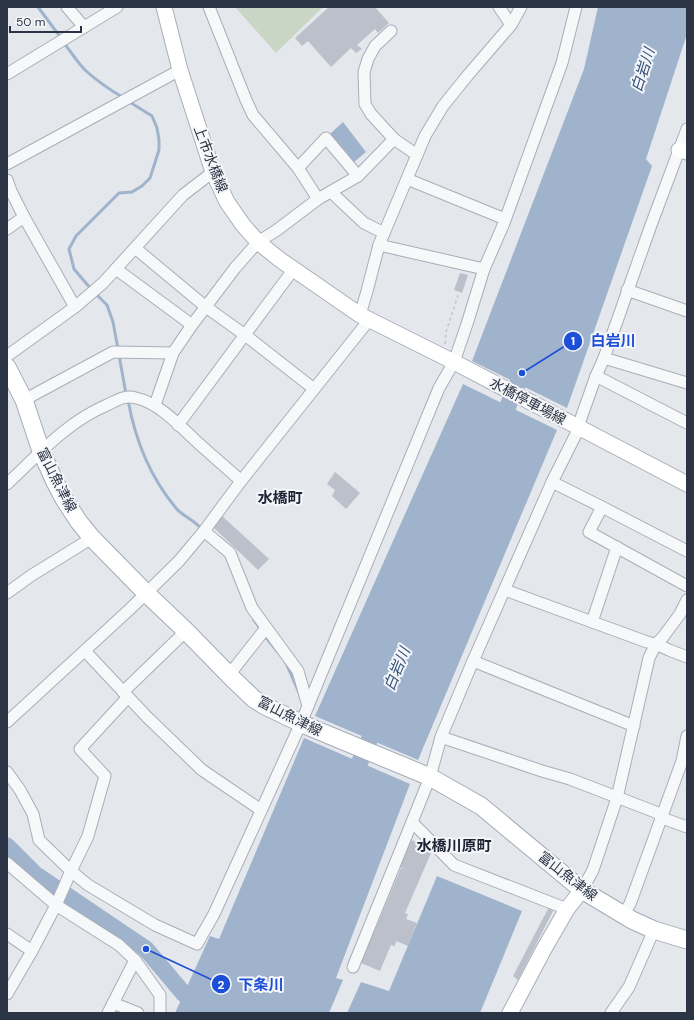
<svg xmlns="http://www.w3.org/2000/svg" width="694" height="1020" font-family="'DM Sans','Noto Sans JP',sans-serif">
<rect width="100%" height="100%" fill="#e4e7ec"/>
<!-- green -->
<path fill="#c9d6c5" d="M235,7H323L276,53Z"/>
<!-- water -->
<g fill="#9fb4cc">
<path d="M598,7H687V34L646,159L652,166L567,408L472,361L584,69Z"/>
<path d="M343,122L366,152L354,162L330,134Z"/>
<path d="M463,384L557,430L418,760L315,716Z"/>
<path d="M304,738L410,784L336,978L343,980L329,1013H175L210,936L219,939Z"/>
<path d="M437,876L522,911L480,1013H347L361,982L389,991Z"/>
</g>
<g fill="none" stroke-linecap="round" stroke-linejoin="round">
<!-- stream -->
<g stroke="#9fb4cc" stroke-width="3">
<path d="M38,7L61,38"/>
<path d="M64,43C71,52 77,62 85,70C97,81 110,90 124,98"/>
<path d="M91,289L74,269L69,249L76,236L119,193L132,192L142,186L150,178L159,150V140L157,128L152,116L128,101"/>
<path d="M95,293L107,305L113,322L118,349"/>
<path d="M119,355L126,394"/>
<path d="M128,400C135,439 150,477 176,508C183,517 196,520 202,530"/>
<path d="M254,620L261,630"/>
<path d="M264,635L277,651"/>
<path d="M286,663L300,695"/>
</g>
<!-- river -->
<g stroke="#9fb4cc" stroke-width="17">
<path d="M499,427L522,373L528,363"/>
<path d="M351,783L378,719"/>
<path d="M7,846L35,874L146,949L184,994"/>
</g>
</g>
<!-- building -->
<g fill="#bbc0ca">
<path d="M329,7H375L389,23L378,33L375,29L357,45L362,49L356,53L351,48L331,67L308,41L302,46L295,38Z"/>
<path d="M460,273L468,275L462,293L454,290Z"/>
<path d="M335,472L360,493L346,509L332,496L335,490L327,484Z"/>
<path d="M222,516L269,559L258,570L213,527Z"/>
<path d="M410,840L418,842L417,848L431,853L405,913L408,914L406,919L417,923L408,946L396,941L395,946L391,945L380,971L361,963L401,868L408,870L400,867Z"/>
<path d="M549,907L554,909L518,980L513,976Z"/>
</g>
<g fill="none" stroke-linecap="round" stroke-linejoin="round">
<defs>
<g id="street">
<path d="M67,7L84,27"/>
<path d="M209,7L246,100L253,115L298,168L326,138L358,176"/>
<path d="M499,7L511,25"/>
<path d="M391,31L375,46L368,59L364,72L365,104L371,114L394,139"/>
<path d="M7,74L117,7"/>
<path d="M7,164L180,70"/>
<path d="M298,168L318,199"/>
<path d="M407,179L505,219"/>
<path d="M7,180L11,191L24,217L75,307"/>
<path d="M331,192L364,223L384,233"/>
<path d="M7,229L24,217"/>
<path d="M379,245L484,269"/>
<path d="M135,248L206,307L245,335L314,389"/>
<path d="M116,269L192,325"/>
<path d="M627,290L687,311"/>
<path d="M360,315L367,291L379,245L425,136L443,106L468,75L511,25L521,7"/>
<path d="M7,356L75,307L103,283L183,195L213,172"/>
<path d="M604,358L687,383"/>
<path d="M596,376L687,423"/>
<path d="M24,400L113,352L173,353"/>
<path d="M155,405L173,353L192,325L235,268L258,242L277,230L318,199L358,176L394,139L417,155"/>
<path d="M178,425L293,270"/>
<path d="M552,482L602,507L687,551"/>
<path d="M7,484C39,454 67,422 107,405C118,400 124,395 136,398C159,403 179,425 195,440C210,454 226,467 241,481"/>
<path d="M602,507L589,532L687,586"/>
<path d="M204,531L230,553L252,608L298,671L308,706"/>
<path d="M505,590L647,642L656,644L669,650L687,657"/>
<path d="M7,593L32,575L92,538"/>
<path d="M592,622L617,547"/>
<path d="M85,651L147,717L202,770L261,810"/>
<path d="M473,661L634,726"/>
<path d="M229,675L266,628"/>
<path d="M123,692L186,631"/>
<path d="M7,722L130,609L179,561L204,531L241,481L369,320"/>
<path d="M441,737L542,771L570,779L658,813L662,818L687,827"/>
<path d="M7,772L20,790L33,814L39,840L71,871L88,885L155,925L197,944L214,914L301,723L439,388L454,362L467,324L484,269L504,223L562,63L576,7"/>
<path d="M7,863L56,905L119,945L135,960L160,995V1013"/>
<path d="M582,890L593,870L617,798L649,658L656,644L663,637L680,614L687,600"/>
<path d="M567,909L454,865L412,822L430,777L441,737L473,661L552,482L579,428L580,421L596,376L604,358L651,225L687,129"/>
<path d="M623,915L630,904L682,761L687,736"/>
<path d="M7,934L32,951"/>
<path d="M353,967L412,822"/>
<path d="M7,994L32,951L56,905L71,871L88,836L105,776L80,749L128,697"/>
<path d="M113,1003L138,1013"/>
<path d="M108,1013L135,960"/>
<path d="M611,1013L629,987L654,930"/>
</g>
<g id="secondary">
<path d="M164,7L180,70L213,172L227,202L243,225L258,242L279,259L360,315L454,362L687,484"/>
<path d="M679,150L687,152"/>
<path d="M510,1013L544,949L567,909L582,890"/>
</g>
<path id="primary" d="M7,367L24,400L41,451L55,482L64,499L79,522L92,538L146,593L186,631L233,679L254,699L265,706L307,726L430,777L481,806L582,890L632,920L654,930L687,940"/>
</defs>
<!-- street casing -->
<use href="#street" stroke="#a9aeb7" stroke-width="13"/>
<!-- secondary casing -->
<use href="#secondary" stroke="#a9aeb7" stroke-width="17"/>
<!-- primary casing -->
<use href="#primary" stroke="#a3abb8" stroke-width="19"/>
<!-- path -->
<path stroke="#c2c5cb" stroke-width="1.5" stroke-dasharray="3 3" stroke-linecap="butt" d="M445,344L446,332L458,295"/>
<!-- street -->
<use href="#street" stroke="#f7f8fa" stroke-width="11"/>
<!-- secondary -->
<use href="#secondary" stroke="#fff" stroke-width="15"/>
<!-- primary -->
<use href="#primary" stroke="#fff" stroke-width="17"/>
</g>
<g text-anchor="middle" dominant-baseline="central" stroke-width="4" stroke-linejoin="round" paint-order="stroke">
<!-- street labels -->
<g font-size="14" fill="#2b3445" stroke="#f4f6f9">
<text transform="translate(211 159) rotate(69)">上市水橋線</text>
<text transform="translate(528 401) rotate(28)">水橋停車場線</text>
<text transform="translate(57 480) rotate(63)">富山魚津線</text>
<text transform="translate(290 716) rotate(27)">富山魚津線</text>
<text transform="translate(568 876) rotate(38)">富山魚津線</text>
</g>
<!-- water labels -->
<g font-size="15" font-style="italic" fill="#34527a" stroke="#f4f6f9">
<text transform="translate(643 70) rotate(-72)">白岩川</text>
<text transform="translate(397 669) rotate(-68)">白岩川</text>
</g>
<!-- neighbourhood labels -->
<g font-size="15" font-weight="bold" fill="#1d2536" stroke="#f4f6f9">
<text x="280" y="498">水橋町</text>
<text x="454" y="846">水橋川原町</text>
</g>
</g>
<!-- callouts -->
<path fill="none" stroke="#1d4ed8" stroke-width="1.5" d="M522 373L573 341M146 949L221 984"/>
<g fill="#1d4ed8" stroke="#f4f6f9" stroke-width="1.5">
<circle cx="522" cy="373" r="4"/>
<circle cx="146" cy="949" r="4"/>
<circle cx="573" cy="341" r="10"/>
<circle cx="221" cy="984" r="10"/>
</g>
<g font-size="12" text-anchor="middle" font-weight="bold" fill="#fff">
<text x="573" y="345">1</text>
<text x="221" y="989">2</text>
</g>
<g font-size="15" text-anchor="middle" font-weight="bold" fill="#1d4ed8" stroke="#f4f6f9" stroke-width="4" stroke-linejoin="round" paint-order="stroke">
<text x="613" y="346">白岩川</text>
<text x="261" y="990">下条川</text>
</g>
<!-- border -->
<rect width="694" height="1020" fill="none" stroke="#2b3445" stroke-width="16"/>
<!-- scale -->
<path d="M10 26v6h71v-6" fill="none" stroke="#2b3445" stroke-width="2"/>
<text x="16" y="26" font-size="12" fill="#2b3445" stroke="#f4f6f9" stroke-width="3" paint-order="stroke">50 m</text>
</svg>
